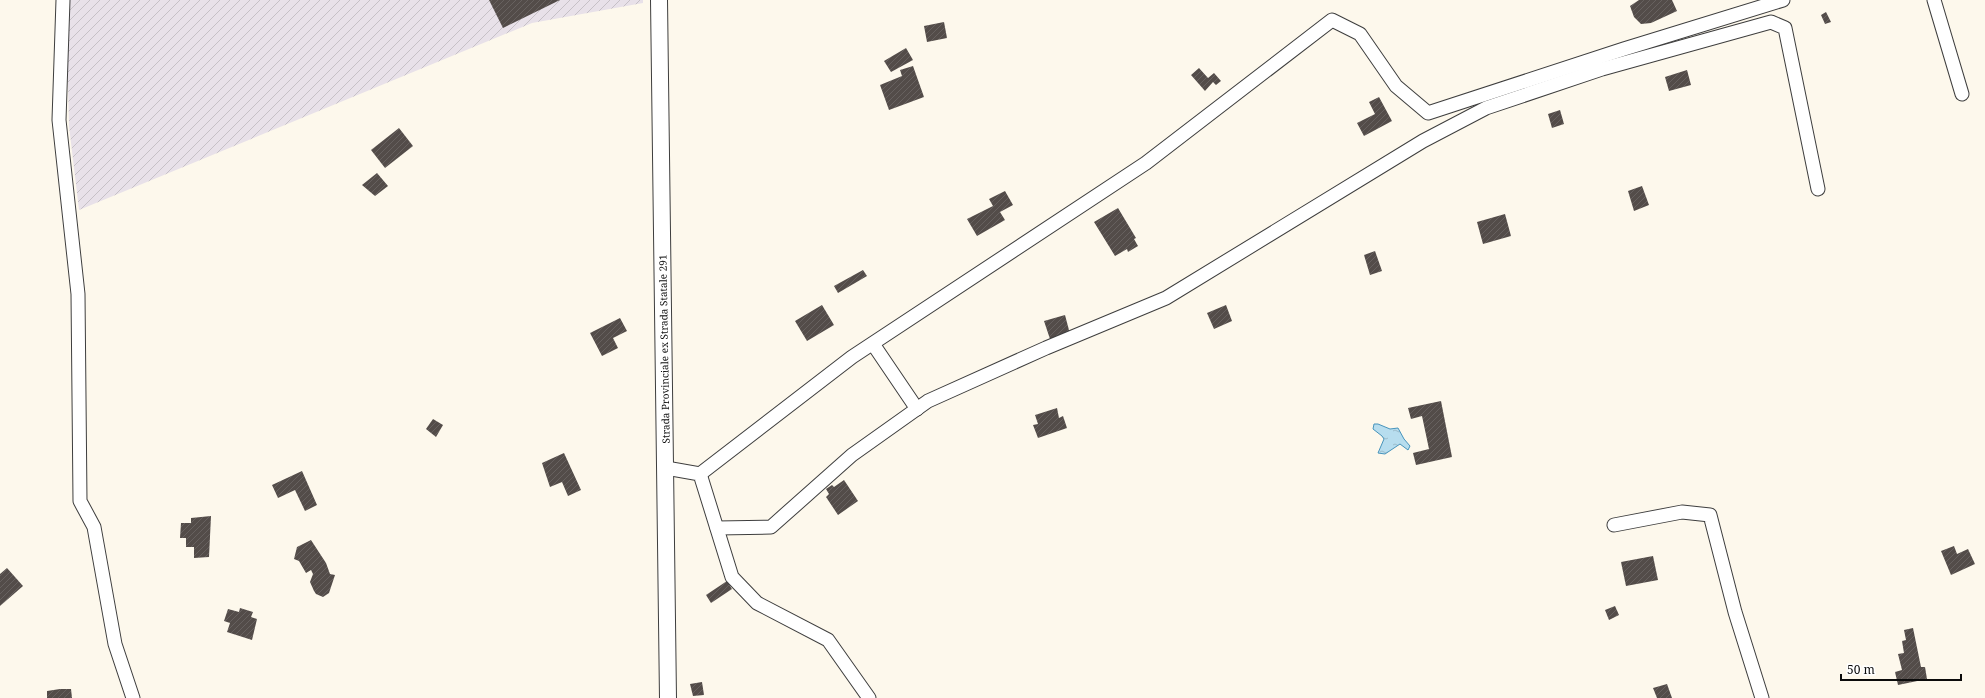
<svg xmlns="http://www.w3.org/2000/svg" width="1985" height="698" font-family="'Noto Serif',serif">
<defs>
<pattern id="industrial-furrows" width="10" height="10" patternUnits="userSpaceOnUse"><rect width="10" height="10" fill="#e8e1e9"/><path d="M-1 1l2-2M0 10L10 0M9 11l2-2" fill="none" stroke="#c6c0c6"/></pattern>
<pattern id="water-ripples" width="26" height="14" patternUnits="userSpaceOnUse"><rect width="26" height="14" fill="#b7ddee"/><path d="M2 4q2-2 4 0t4 0M15 11q2-2 4 0t4 0" fill="none" stroke="#9cbccb"/></pattern>
<pattern id="building-hatch" width="6" height="6" patternUnits="userSpaceOnUse"><rect width="6" height="6" fill="#534c49"/><path d="M-1 1l2-2M0 6l6-6M5 7l2-2" fill="none" stroke="#67615f"/></pattern>
</defs>
<rect width="100%" height="100%" fill="#fdf8ec"/>
<!-- industrial -->
<path fill="url(#industrial-furrows)" d="M66,0H643V3L532,23L79,210L69,126Z"/>
<!-- water -->
<path fill="url(#water-ripples)" stroke="#4794bc" d="M1374,424H1378L1390,429L1398,428L1404,439L1410,446L1408,450L1400,444L1385,454L1378,453L1384,439L1382,436L1373,429Z"/>
<!-- building -->
<g fill="url(#building-hatch)">
<path d="M489,0H560L503,28Z"/>
<path d="M1639,0H1672L1677,11L1651,23L1641,24L1634,17L1630,6Z"/>
<path d="M1826,12L1831,22L1825,24L1821,15Z"/>
<path d="M944,22L947,38L927,42L924,26Z"/>
<path d="M906,48L913,60L891,72L884,61Z"/>
<path d="M913,66L924,97L889,110L880,85L902,76L900,70Z"/>
<path d="M1199,68L1208,78L1214,73L1221,81L1216,85L1213,82L1205,91L1191,75Z"/>
<path d="M1687,70L1691,85L1669,91L1665,77Z"/>
<path d="M1379,97L1392,121L1364,136L1357,123L1375,114L1369,102Z"/>
<path d="M1560,110L1564,124L1552,128L1548,114Z"/>
<path d="M399,128L413,146L385,168L371,150Z"/>
<path d="M377,173L388,186L375,196L362,185Z"/>
<path d="M1642,186L1649,205L1634,211L1628,191Z"/>
<path d="M1005,191L1013,205L1000,212L1005,220L977,236L967,219L993,206L989,199Z"/>
<path d="M1118,208L1136,238L1134,239L1138,246L1128,252L1127,249L1115,256L1094,222Z"/>
<path d="M1505,214L1511,236L1483,244L1477,222Z"/>
<path d="M1375,251L1382,271L1370,275L1364,255Z"/>
<path d="M863,270L867,276L838,293L834,286Z"/>
<path d="M822,305L834,325L807,341L795,321Z"/>
<path d="M1226,305L1232,321L1214,329L1207,313Z"/>
<path d="M1065,315L1070,334L1050,339L1044,321Z"/>
<path d="M620,318L627,331L613,338L618,348L602,356L590,333Z"/>
<path d="M1441,401L1452,457L1416,465L1413,453L1429,449L1422,416L1411,419L1408,408Z"/>
<path d="M1057,408L1059,418L1063,416L1067,428L1038,438L1033,425L1038,424L1035,415Z"/>
<path d="M433,419L443,425L436,437L426,429Z"/>
<path d="M564,453L581,490L568,496L562,482L550,487L542,463Z"/>
<path d="M302,471L317,505L305,511L295,490L278,498L272,485Z"/>
<path d="M844,480L858,501L838,515L826,497L829,494L826,489L832,485L834,487Z"/>
<path d="M211,516L209,557L194,558V547H186V538H180L181,523H191V518Z"/>
<path d="M311,540L326,563L330,574L335,575L329,593L323,597L316,594L314,591L310,582L313,574L311,570L306,573L299,561L294,559L297,547Z"/>
<path d="M1954,546L1957,554L1968,549L1975,564L1951,575L1941,551Z"/>
<path d="M1653,556L1658,580L1626,586L1621,562Z"/>
<path d="M7,568L23,586L0,606V574Z"/>
<path d="M727,581L732,589L711,603L706,595Z"/>
<path d="M1615,606L1619,615L1609,620L1605,610Z"/>
<path d="M240,608L253,612L251,617L257,619L252,640L227,632L230,623L224,621L228,609L239,612Z"/>
<path d="M1913,628L1921,667H1925L1927,679L1898,685L1895,672L1902,670L1898,654L1904,653L1902,641L1906,640L1904,630Z"/>
<path d="M702,682L704,695L693,696L690,684Z"/>
<path d="M1667,684L1672,698H1657L1653,688Z"/>
<path d="M60,689H71L72,698H47V691Z"/>
</g>
<g fill="none" stroke-linecap="round" stroke-linejoin="round">
<defs>
<g id="minor">
<path d="M63,0L59,120L78,294L80,501L94,527L115,644L133,698"/>
<path d="M1934,0L1962,94"/>
<path d="M873,344L917,409"/>
<path d="M666,468L700,474L732,577L757,603L828,640L869,698"/>
<path d="M700,474L852,357L1146,163L1332,20L1360,34L1396,86L1428,113L1624,49L1783,0"/>
<path d="M1614,525L1682,512L1710,515L1735,612L1762,698"/>
<path d="M717,528L771,527L852,455L928,401L1046,348L1166,298L1423,141L1486,108L1602,69L1771,22L1785,28L1818,189"/>
</g>
<path id="tertiary" d="M659,0L668,698"/>
</defs>
<!-- minor casing -->
<use href="#minor" stroke="#3e3e3e" stroke-width="15"/>
<!-- tertiary casing -->
<use href="#tertiary" stroke="#3e3e3e" stroke-width="18"/>
<!-- minor -->
<use href="#minor" stroke="#fff" stroke-width="13"/>
<!-- tertiary -->
<use href="#tertiary" stroke="#fff" stroke-width="16"/>
</g>
<g text-anchor="middle" dominant-baseline="central" stroke-width="4" stroke-linejoin="round" paint-order="stroke">
<!-- street labels -->
<g font-size="10" fill="#0b0b0b" stroke="#fff">
<text transform="translate(664 349) rotate(-91)">Strada Provinciale ex Strada Statale 291</text>
</g>
</g>
<!-- scale -->
<path d="M1841 674v6h120v-6" fill="none" stroke="#0b0b0b" stroke-width="2"/>
<text x="1847" y="674" font-size="12" fill="#0b0b0b" stroke="#ffffff" stroke-width="3" paint-order="stroke">50 m</text>
</svg>
